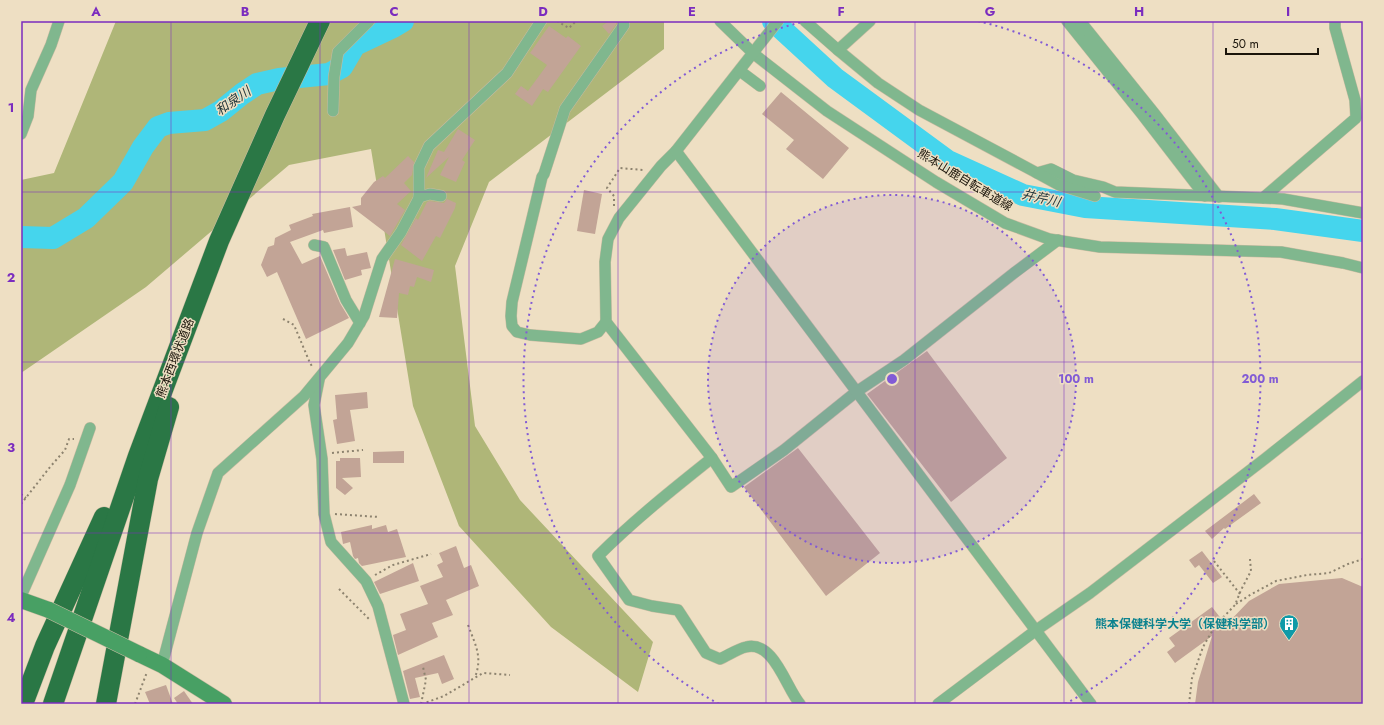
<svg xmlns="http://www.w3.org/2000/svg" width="1384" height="725" font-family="Jost,'Noto Sans JP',sans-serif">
<rect width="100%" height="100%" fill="#eedfc3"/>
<!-- green -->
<path fill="#afb678" d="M116,21H664V49L489,182L455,266L475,426L520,500L653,642L638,692L551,627L459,526L413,406L371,149L289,165L146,287L21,373V180L54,173Z"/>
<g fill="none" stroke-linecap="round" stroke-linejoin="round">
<!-- river -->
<g stroke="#45d5ed" stroke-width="22">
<path d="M773,21L835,78L948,161L1023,195L1085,207L1275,219L1363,231"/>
<path d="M21,237L53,238L86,218L123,182L143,147L158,127L169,123L205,120L221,111L242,94L257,84L279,79L329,74L342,67L355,45L393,27L403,21"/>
</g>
</g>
<!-- building -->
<g fill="#c2a496">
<path d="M609,21H616V24L609,34L602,26Z"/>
<path d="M549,26L566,38L568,36L581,46L548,92L543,89L532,106L515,94L521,86L528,91L547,65L530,53Z"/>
<path d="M781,92L849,148L823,179L786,149L794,140L762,114Z"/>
<path d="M458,129L475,140L462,160L465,162L456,182L440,175L449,157L426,178L438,150L444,152Z"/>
<path d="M408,156L414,162L412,175L404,183L411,191L397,204L405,210L390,236L352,207L361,205V198L374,182L383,176L385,178Z"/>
<path d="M584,190L602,194L595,234L577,231Z"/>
<path d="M447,199L456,203L455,208L440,238L436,236L422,261L401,245L416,218L418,220L427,202L430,201L444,203Z"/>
<path d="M350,207L353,227L324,233L323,230L290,242L302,264L320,256L340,303L349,318L306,339L277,272L267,277L261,265L268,247L274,245L275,238L291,230L289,225L313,216L312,214Z"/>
<path d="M345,248L347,256L367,252L371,268L361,270L362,275L345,280L333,250Z"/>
<path d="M395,259L434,270L431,282L417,277L414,287L410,286L408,295L399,293L397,318L379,317Z"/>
<path d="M927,351L1007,458L951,502L867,394Z"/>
<path d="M367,392L368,408L350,410L355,441L337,444L333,420L337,419L335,395Z"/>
<path d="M798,448L880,553L826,596L744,487Z"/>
<path d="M404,451V463H373V452Z"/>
<path d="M340,458H360L361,477L342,478L353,488L345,495L336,488V461H340Z"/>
<path d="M1254,494L1261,503L1225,529L1224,528L1212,539L1205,531Z"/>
<path d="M372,525V529L386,525L388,532L397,529L406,557L362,566L359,563L358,558L355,559L353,556L350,542L343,544L341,532Z"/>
<path d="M456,546L464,568L471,565L479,586L446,600L453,615L432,623L438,637L398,655L393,635L406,630L400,614L428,604L420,586L443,577L437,565L443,562L439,553Z"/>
<path d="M1202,551L1222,577L1213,583L1199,565L1195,568L1189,560Z"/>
<path d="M413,563L419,581L380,594L374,582Z"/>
<path d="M1342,578L1363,587V704H1195L1198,682L1212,636L1175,663L1167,652L1175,646L1169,638L1212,607L1226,625L1249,601L1279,584Z"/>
<path d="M444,655L454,679L442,684L438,673L415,678L420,697L410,699L403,671Z"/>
<path d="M166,685L173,704H150L145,692Z"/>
<path d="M184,691L193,704H178L174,698Z"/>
</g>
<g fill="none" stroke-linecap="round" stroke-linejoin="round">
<defs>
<g id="street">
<path d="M720,21L754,54L827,111L936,182L1005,223L1049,239L1100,247L1281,252L1343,263L1363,268"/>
<path d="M778,21L676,151L661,166L619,218L608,239L605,262L606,322L712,458L731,487L784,450L856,392L904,360L1014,273L1058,240"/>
<path d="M805,21L838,50L870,21"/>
<path d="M1067,21L1141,113L1205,196"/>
<path d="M1080,21L1154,113L1219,197"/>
<path d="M1335,21V28L1355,100L1356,118L1263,198L1283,199L1363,213"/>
<path d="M838,50L878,83L919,110L1037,173L1051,169L1073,180L1103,187L1115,192L1263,198"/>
<path d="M740,71L760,86"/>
<path d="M333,111L334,77L338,52L369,21"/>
<path d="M21,134L28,116L31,90L51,45L59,21"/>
<path d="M676,151L1091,704"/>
<path d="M1037,173L1059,185L1095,196"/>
<path d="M419,197L430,194L441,196"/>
<path d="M314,245L324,247L346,300L360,323"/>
<path d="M606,322L598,332L581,339L530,335L517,332L512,326L511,316L512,302L542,177L544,174L565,109L624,25L623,21"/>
<path d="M319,380L314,405L322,459L324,514L331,542L366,581L378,606L404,704"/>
<path d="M712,458C673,489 633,521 598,556L629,600L652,606L678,610L706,653L720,659C729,655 737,649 746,647C774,640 786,688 800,704"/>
<path d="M21,596L70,485L90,428"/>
<path d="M162,665L197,533L218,473L304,396L348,343L364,316L382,259L401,232L419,198V167L429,146L507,73L541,21"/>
<path d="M938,704L1035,631L1090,593L1266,458L1363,381"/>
</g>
<g id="secondary">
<path d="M21,600L49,610"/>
<path d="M139,654L162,665L224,704"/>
</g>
<g id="highway">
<path d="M23,704L45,646L104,517"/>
<path d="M53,704L138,456L219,241L275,115L320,21"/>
<path d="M106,704L148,479L169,407"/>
</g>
</defs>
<!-- street casing -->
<use href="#street" stroke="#c8bba2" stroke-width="12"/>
<!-- secondary casing -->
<use href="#secondary" stroke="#c8bba2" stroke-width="17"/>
<!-- highway casing -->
<use href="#highway" stroke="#c8bba2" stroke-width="21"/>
<!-- path -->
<g stroke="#8d836f" stroke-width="2" stroke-dasharray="2 3" stroke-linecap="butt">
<path d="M557,21L569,28L576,21"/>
<path d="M614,206V196L607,188L620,168L643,170"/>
<path d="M283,319L294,325L310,363L313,368"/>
<path d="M332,453L363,450"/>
<path d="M21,494L26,498"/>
<path d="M21,504L50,467L65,450L69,439H74"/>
<path d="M335,514L379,517"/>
<path d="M1214,561L1240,594"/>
<path d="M375,575L393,565L431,554"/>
<path d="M339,589L370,620"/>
<path d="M1236,604L1250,595L1276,581L1307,575L1329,573L1348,564L1363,559"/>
<path d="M468,625C475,644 483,657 475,677"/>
<path d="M135,704L147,672"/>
<path d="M421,704L426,680L423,667"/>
<path d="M422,704L444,696L483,673L510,675"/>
<path d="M1189,704L1192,678L1203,647L1215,626L1235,605L1241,590L1251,571L1250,559"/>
</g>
<!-- street -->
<use href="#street" stroke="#80b78e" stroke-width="11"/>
<!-- secondary -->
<use href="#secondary" stroke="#48a064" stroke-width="16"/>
<!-- highway -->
<use href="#highway" stroke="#2a7745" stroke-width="20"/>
<defs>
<path id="secondary-bridge" d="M49,610L139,654"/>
</defs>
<!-- secondary-bridge casing -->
<use href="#secondary-bridge" stroke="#c8bba2" stroke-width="17" stroke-linecap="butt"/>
<!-- secondary-bridge -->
<use href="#secondary-bridge" stroke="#48a064" stroke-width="16"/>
</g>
<!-- grid -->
<path fill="none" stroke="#7b2cbf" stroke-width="1" stroke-opacity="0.55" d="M171,21V704M320,21V704M469,21V704M618,21V704M766,21V704M915,21V704M1064,21V704M1213,21V704M21,192H1363M21,362H1363M21,533H1363"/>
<!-- distance rings -->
<circle cx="892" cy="379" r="184" fill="#825bd5" fill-opacity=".12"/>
<g fill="none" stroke="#825bd5" stroke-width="2" stroke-dasharray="2 4">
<circle cx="892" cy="379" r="184"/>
<path d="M719 704A368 368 0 0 1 806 21M978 21A368 368 0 0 1 1065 704"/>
</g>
<!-- icons -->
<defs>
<symbol id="building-pin" viewBox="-11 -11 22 30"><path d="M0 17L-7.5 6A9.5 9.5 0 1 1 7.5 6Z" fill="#0f9aa8" stroke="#eedfc3"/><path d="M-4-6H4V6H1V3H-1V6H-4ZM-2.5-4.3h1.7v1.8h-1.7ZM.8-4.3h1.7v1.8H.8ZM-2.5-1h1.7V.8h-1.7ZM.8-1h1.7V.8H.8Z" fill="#fff"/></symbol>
</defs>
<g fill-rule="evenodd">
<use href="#building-pin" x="1278" y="613" width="22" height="30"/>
</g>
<g text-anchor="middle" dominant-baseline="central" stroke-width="3" stroke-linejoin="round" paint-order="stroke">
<!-- street labels -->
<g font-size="12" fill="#1b150b" stroke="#eedfc3">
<text transform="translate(965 180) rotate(31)">熊本山鹿自転車道線</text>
<text transform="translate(175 358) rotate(-69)">熊本西環状道路</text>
</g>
<!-- culture labels -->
<g font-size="12" font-weight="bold" fill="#0d838f" stroke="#eedfc3" text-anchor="end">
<text x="1275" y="624">熊本保健科学大学（保健科学部）</text>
</g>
<!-- water labels -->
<g font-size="13" font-style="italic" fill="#1e353a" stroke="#eedfc3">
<text transform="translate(233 101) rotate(-35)">和泉川</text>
<text transform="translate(1041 198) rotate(13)">井芹川</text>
</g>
</g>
<circle cx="892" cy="379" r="6" fill="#825bd5" stroke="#eedfc3" stroke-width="2"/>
<g font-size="12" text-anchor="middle" font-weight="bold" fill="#825bd5" stroke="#eedfc3" stroke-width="3" stroke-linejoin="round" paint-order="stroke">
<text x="1076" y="383">100 m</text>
<text x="1260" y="383">200 m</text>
</g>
<!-- border -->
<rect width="1384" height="725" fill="none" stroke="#eedfc3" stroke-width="44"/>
<!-- scale -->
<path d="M1226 48v6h92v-6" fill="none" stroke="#1b150b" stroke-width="2"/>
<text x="1232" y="48" font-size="12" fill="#1b150b" stroke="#eedfc3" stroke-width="3" paint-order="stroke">50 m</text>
<rect x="22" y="22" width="1340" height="681" fill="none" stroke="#7b2cbf" stroke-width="1.5"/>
<g font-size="13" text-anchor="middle" font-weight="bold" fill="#7b2cbf">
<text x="96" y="16">A</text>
<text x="245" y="16">B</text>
<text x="394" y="16">C</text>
<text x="543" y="16">D</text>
<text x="692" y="16">E</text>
<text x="841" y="16">F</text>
<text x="990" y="16">G</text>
<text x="1139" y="16">H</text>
<text x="1288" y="16">I</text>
<text x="11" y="112">1</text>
<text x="11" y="282">2</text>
<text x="11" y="452">3</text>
<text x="11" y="622">4</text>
</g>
</svg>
